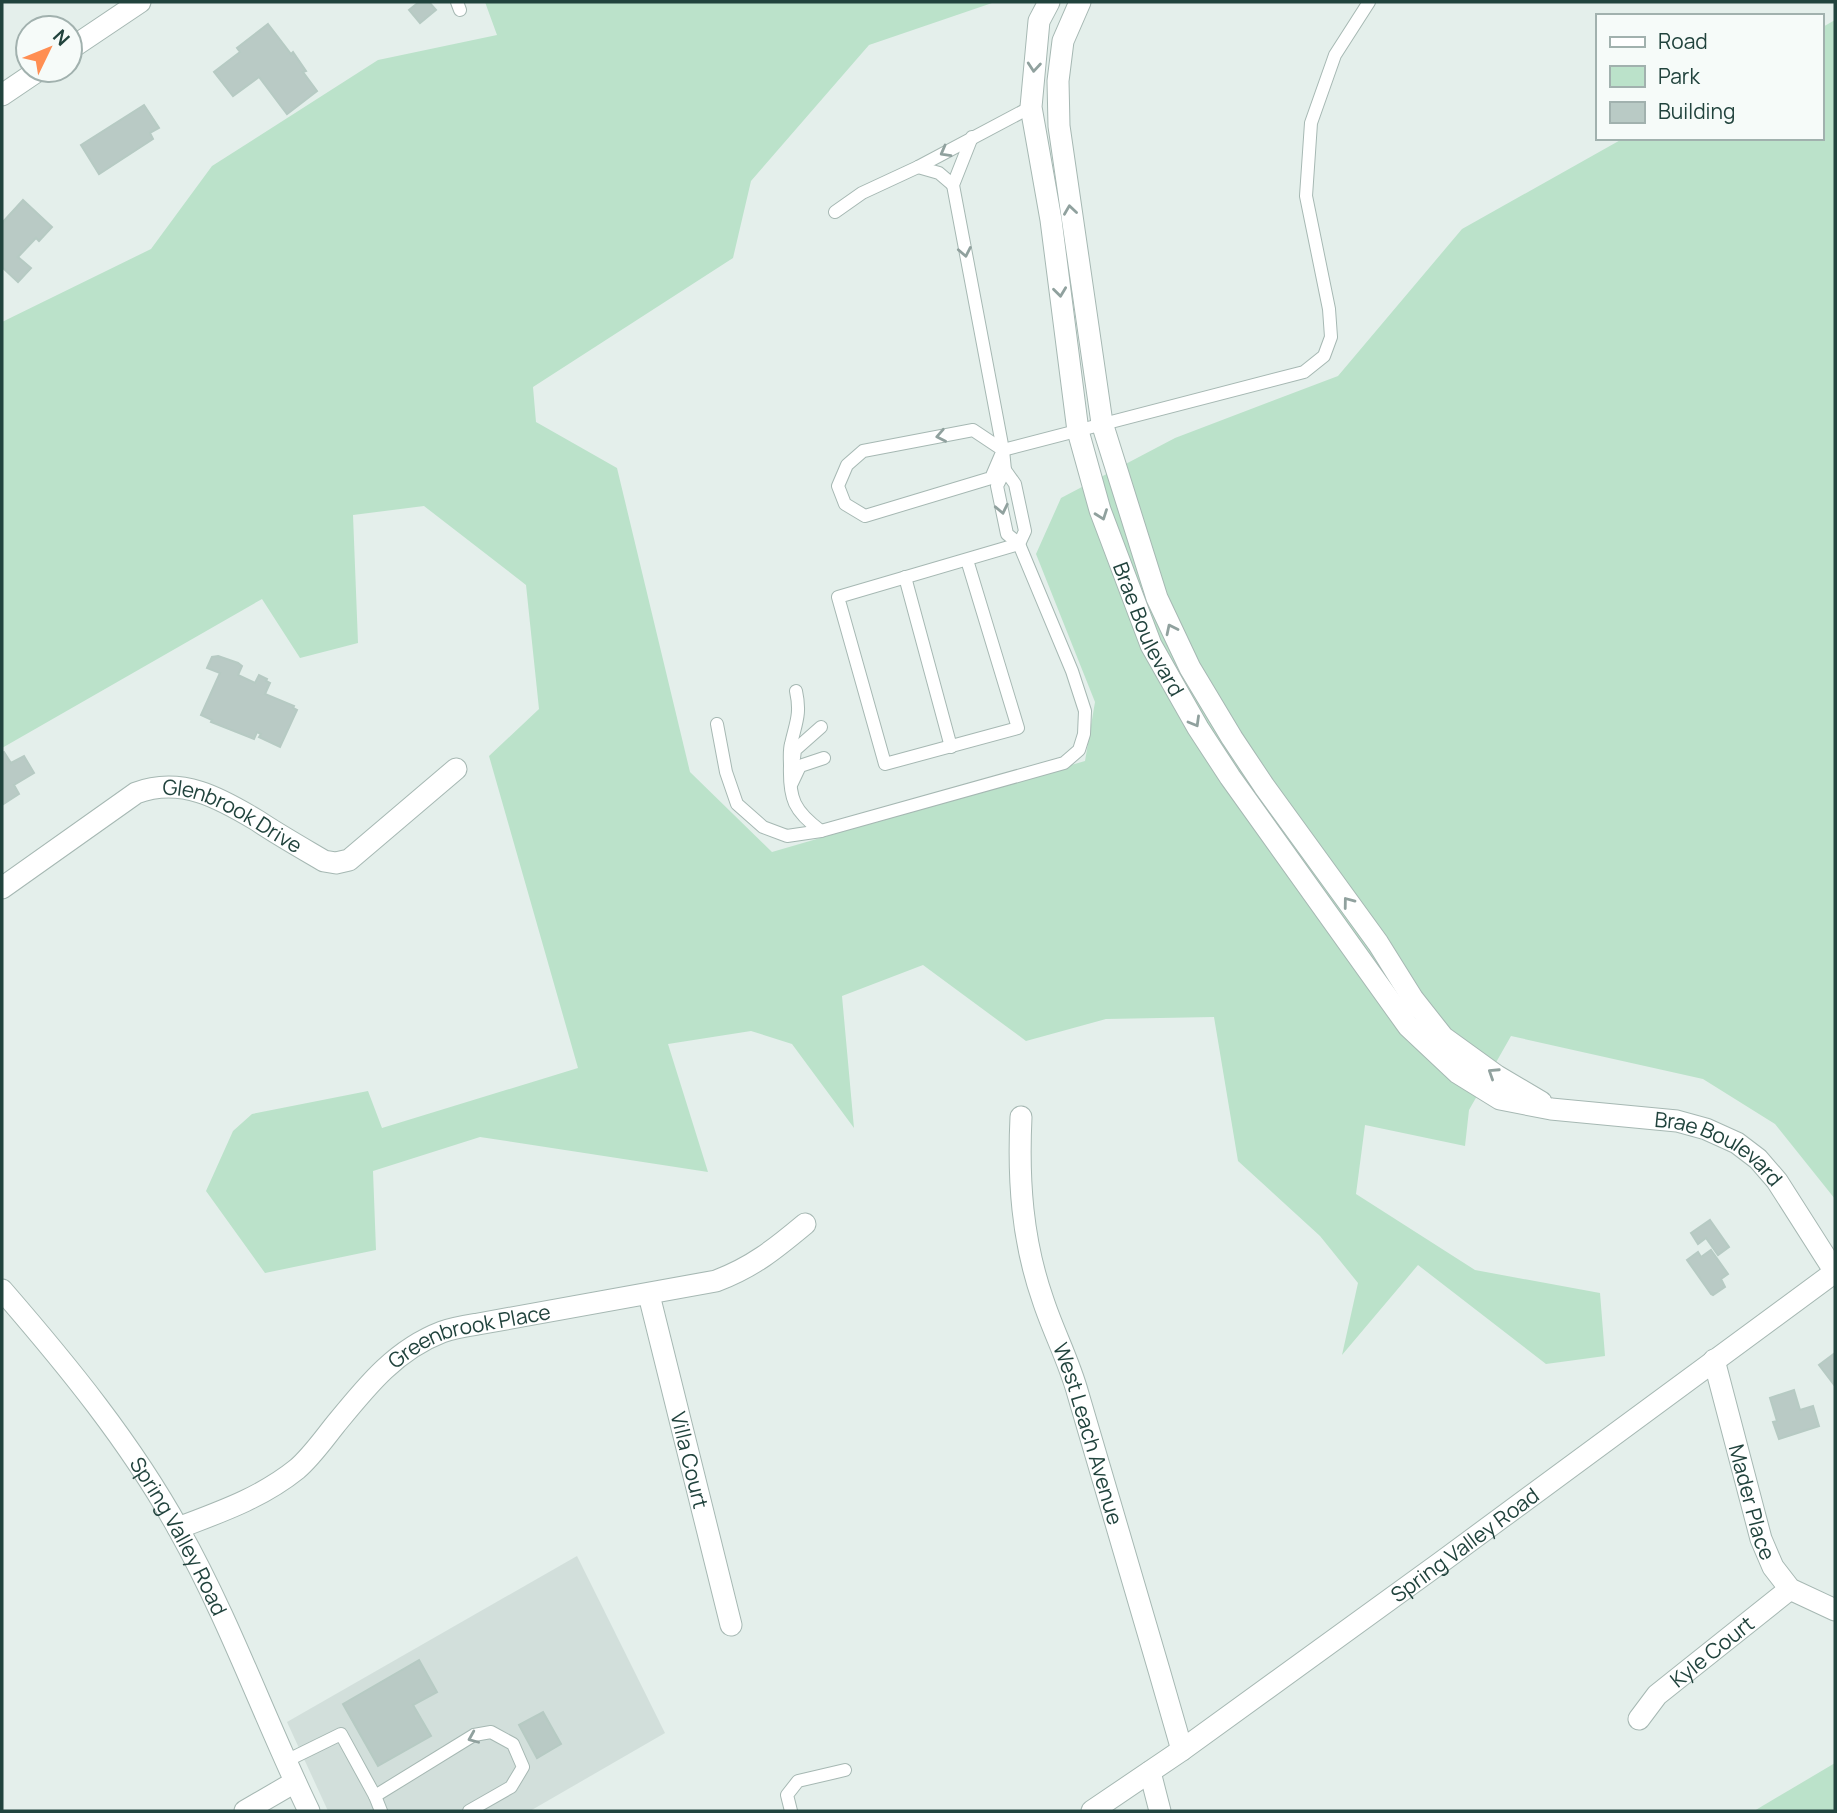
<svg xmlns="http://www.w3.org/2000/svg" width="1837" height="1813" font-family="Manrope,sans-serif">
<rect width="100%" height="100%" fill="#e4efeb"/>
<!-- built -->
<path fill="#d2dfdb" d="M577,1556L665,1733L530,1811H328L287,1722Z"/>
<!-- green -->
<g fill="#bbe2ca">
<path d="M485,2H995L869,45L751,181L733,258L533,387L536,422L617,468L690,772L772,852L1085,761L1095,702L1036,554L1061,498L1175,438L1338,376L1462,229L1624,138H1821V28L1835,20V1199L1775,1124L1703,1079L1511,1036L1469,1110L1465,1146L1365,1125L1356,1194L1475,1270L1600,1293L1605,1356L1546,1364L1418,1265L1342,1355L1358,1283L1320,1236L1238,1161L1214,1017L1106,1019L1026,1041L923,965L842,996L854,1128L792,1044L751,1031L668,1044L708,1172L480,1137L373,1171L376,1250L265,1273L206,1191L233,1131L252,1114L368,1091L382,1128L578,1068L489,756L539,709L526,585L424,506L353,515L358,643L300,658L262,599L2,748V322L151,249L212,166L378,60L497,35Z"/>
<path d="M1835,1763V1811H1754Z"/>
</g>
<!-- building -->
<g fill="#b9cac5" stroke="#b6cac3" stroke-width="2">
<path d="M419,2H429L436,10L420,23L409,10Z"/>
<path d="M268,24L291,54L293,52L306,71L303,72L317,91L287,114L259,77L233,96L214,72L240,52L237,48Z"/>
<path d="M144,105L159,128L150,133L153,139L99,174L81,145Z"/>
<path d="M23,200L52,227L39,241L36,238L18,257L31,268L18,282L2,267V223Z"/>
<path d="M218,656L238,663L242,666L238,675L255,683L259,675L267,679L266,681L270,683L265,694L294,706L293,708L297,710L280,747L259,737L261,734L257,732L254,739L211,722L212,720L201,715L220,673L207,668L212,657Z"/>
<path d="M4,752L11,763L24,756L34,773L14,785L19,794L2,805V753Z"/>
<path d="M1710,1220L1729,1247L1718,1255L1706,1238L1698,1244L1691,1233Z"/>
<path d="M1711,1250L1728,1274L1721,1279L1725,1287L1713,1295L1711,1294L1687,1260L1698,1252L1701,1257Z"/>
<path d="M1835,1353V1386L1819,1365Z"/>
<path d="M1794,1390L1800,1410L1813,1406L1819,1426L1779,1439L1773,1422L1777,1421L1770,1398Z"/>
<path d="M419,1660L437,1692L413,1705L431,1736L378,1766L343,1704Z"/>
<path d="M543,1712L561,1744L537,1758L519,1725Z"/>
</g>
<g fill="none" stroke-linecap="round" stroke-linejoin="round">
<defs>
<g id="service">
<path d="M457,2L460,10"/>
<path d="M918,167L939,173L953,185"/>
<path d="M835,212L862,193L918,167L1031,107"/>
<path d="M1003,450L991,478L865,516L845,504L838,486L847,465L863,451L973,430L1003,450L1304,372L1324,356L1331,337L1329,309L1306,196L1311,123L1335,55L1369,2"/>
<path d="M967,560L1018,728L885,764L838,597L1019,544L1025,531L1015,484L1005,470"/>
<path d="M905,577L951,747"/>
<path d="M796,691C801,714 796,722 791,744C789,751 790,759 790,766C789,799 794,811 821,831"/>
<path d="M717,724L726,772L737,804L763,827L787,836L821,831L1064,763L1079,750L1084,734L1085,711L1072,671L1019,544L1007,534L997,486L1005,470L1003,450L953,185L972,137"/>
<path d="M794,758L795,750L821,727"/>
<path d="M792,783L800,766L824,758"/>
<path d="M286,1761L341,1734L375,1796L474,1735L491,1732L513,1744L523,1767L511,1787L469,1811"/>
<path d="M375,1796L381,1811"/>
<path d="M791,1811L787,1795L798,1781L845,1770"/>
</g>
<g id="minor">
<path id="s1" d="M1049,2L1039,21L1031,107L1051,220L1078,431L1100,510L1151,645L1198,728L1230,777L1408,1026L1458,1073L1500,1099L1551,1109L1677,1121L1706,1129L1737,1143L1758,1159L1777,1181L1835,1272"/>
<path d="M1080,2L1063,41L1058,81L1059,126L1102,423L1157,598L1190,668L1232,738L1264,786L1378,943L1413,999L1443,1037L1497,1076L1541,1102"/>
<path d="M70,49L140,2"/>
<path d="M2,95L39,70"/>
<path id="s2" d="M2,888L136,793C181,776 220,798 258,821C279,835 302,848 324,861L336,863L349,860L456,769"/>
<path id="s3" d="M1021,1117C1018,1180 1022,1240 1043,1300C1053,1331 1069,1361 1078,1394C1113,1512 1148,1631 1182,1750"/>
<path id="s4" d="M649,1295L731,1625"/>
<path id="s5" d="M1714,1360L1761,1539L1773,1567L1790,1589L1835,1610"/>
<path id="s6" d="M178,1528C220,1512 261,1498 297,1469C311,1457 323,1440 335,1425C366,1387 395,1350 442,1332C453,1328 466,1326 478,1324L716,1281C753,1267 775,1249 805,1224"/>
<path id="s7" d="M1639,1719L1657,1695L1790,1589"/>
<path d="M1150,1772L1160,1811"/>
<path d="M245,1811L295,1782"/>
</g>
<g id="tertiary">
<path id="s8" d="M2,1290C67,1365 131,1443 179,1530C230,1621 264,1718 309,1811"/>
<path id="s9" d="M1092,1811L1182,1750L1440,1563L1835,1272"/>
</g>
</defs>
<!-- service casing -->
<use href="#service" stroke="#a6b8b3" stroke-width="14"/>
<!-- minor casing -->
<use href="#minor" stroke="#a6b8b3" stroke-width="23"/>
<!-- tertiary casing -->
<use href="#tertiary" stroke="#a6b8b3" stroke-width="23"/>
<!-- service -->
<use href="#service" stroke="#fff" stroke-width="12"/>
<!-- minor -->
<use href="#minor" stroke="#fff" stroke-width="21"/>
<!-- tertiary -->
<use href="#tertiary" stroke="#fff" stroke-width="21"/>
</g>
<!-- one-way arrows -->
<defs><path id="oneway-chevron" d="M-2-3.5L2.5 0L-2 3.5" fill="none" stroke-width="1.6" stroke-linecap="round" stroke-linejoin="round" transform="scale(1.75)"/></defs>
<g stroke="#90a19e">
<use href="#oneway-chevron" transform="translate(1034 67) rotate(95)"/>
<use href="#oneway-chevron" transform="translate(945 152) rotate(151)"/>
<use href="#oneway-chevron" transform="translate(1070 210) rotate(-98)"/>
<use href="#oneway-chevron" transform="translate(965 252) rotate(79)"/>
<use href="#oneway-chevron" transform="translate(1060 292) rotate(83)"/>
<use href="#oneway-chevron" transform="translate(941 436) rotate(169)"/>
<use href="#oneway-chevron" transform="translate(1002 509) rotate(78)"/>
<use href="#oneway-chevron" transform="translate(1102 515) rotate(70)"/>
<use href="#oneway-chevron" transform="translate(1171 629) rotate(-116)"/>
<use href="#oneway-chevron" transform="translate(1195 722) rotate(60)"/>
<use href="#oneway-chevron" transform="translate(1348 902) rotate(-127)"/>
<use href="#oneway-chevron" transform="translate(1493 1073) rotate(-147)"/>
<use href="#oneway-chevron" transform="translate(473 1738) rotate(157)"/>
</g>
<g text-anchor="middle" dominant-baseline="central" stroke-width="6" stroke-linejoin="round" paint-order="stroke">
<!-- street labels -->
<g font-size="21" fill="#21433d" stroke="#f6fbf9">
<text stroke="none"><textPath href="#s1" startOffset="646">Brae Boulevard</textPath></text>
<text stroke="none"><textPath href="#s2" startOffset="268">Glenbrook Drive</textPath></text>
<text stroke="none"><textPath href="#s1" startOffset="1468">Brae Boulevard</textPath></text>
<text stroke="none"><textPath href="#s6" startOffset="360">Greenbrook Place</textPath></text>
<text stroke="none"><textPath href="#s3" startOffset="327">West Leach Avenue</textPath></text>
<text stroke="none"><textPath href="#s4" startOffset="170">Villa Court</textPath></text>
<text stroke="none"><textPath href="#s5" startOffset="147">Mader Place</textPath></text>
<text stroke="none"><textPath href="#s8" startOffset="304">Spring Valley Road</textPath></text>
<text stroke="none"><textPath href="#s9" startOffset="458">Spring Valley Road</textPath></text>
<text stroke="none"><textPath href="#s7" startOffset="100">Kyle Court</textPath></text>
</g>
</g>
<!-- border -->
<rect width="1837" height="1813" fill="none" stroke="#21433d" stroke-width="7"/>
<!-- legend -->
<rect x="1596" y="14" width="228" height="126" fill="#f6fbf9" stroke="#a1b1ae" stroke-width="2"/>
<rect x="1610" y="37" width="35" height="10" fill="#ffffff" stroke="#a1b1ae" stroke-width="2"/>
<text x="1658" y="49" font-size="21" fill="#21433d">Road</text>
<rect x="1610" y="66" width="35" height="21" fill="#bbe2ca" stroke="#a1b1ae" stroke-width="2"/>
<text x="1658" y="84" font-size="21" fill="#21433d">Park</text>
<rect x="1610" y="102" width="35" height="21" fill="#b9cac5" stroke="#a1b1ae" stroke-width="2"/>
<text x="1658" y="119" font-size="21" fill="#21433d">Building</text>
<!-- north arrow -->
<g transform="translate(49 49) rotate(47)"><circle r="33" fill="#f6fbf9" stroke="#a1b1ae" stroke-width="2"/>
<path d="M0-5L12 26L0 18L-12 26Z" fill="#ff8e52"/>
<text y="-10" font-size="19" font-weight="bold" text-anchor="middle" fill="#21433d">N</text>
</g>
</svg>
